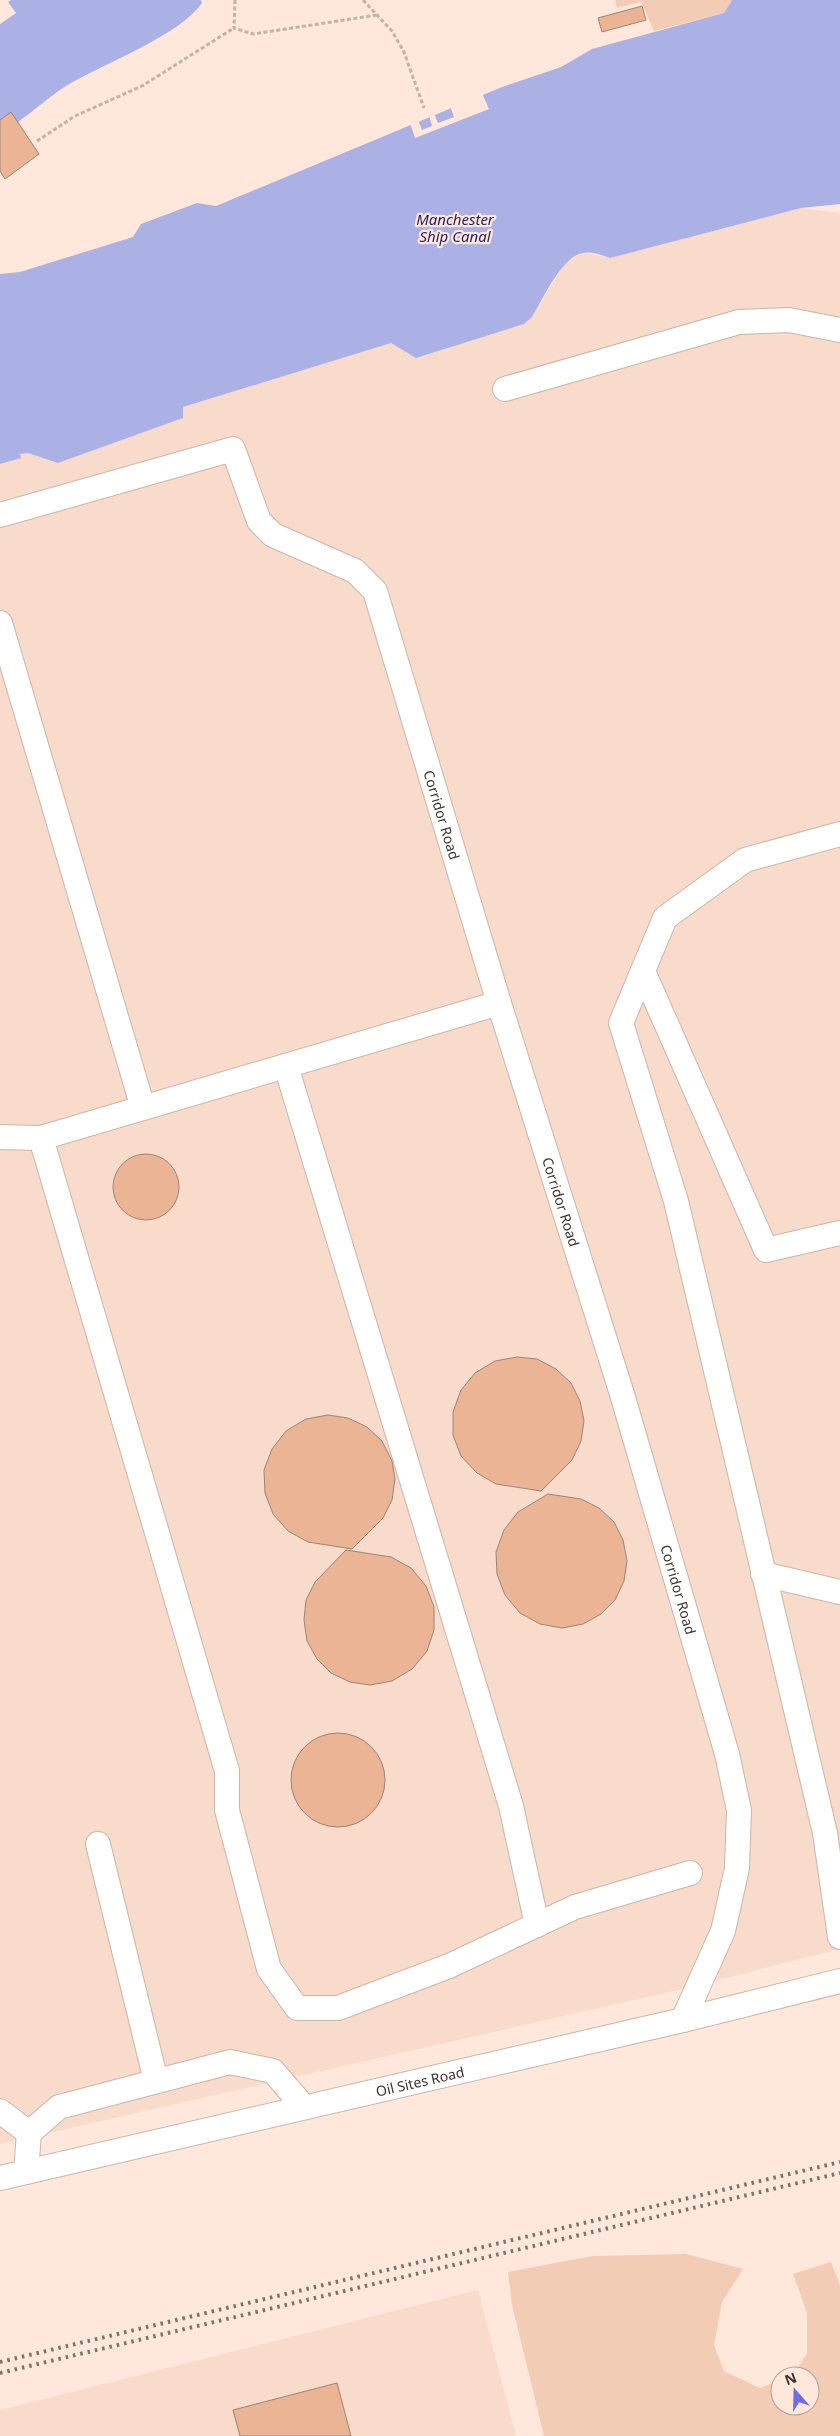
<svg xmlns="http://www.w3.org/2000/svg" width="840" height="2436" font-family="'Noto Sans',sans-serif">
<rect width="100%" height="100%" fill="#ffe8db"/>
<!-- built -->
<g fill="#f8dbca">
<path d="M801,208L840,213V1949L678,1990L0,2144V464L21,458L19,454L28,453L58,463L183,418V407L391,343L416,358L524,324L532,317L565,263L583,252L610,258Z"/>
<path d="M478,2290L516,2436H0V2410Z"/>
</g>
<!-- green -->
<g fill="#f3ccb6">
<path d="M615,0H732L724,13L654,31L641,2L617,8Z"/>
<path d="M686,2254L743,2269L722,2302L714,2345L724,2371L760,2388L780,2380V2406H810V2376H792L807,2354V2313L793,2274L831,2262L840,2285V2436H544L512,2305L508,2272L592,2256Z"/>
</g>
<!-- water -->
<g fill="#abb0e5">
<path d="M11,0H201L202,3C180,35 106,63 71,83C52,94 35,110 18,122L0,120V24L16,13L8,2Z"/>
<path d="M732,0H840V204L801,208L610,258C602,255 591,251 582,253C561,258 543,299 532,317L524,324L416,358L391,343L183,407V418L58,463L28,453L20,454L21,458L0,464V274L20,272L133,237L141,224L197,203L216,206L502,87L561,67L592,49L724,13Z"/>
</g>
<!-- pier -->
<path fill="#ffe8db" d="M482,93L489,109L415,138L410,123L418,120L422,130L432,126L429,115L434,113L438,123L454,117L450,106Z"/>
<!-- building -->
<g fill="#ebb495" stroke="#9a857a">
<path d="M642,6L646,20L602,32L598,18Z"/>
<path d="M11,112L39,154L5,179L0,171V120Z"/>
<circle cx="146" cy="1187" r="33"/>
<path d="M517,1357L537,1359L556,1369L571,1383L580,1401L584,1421L581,1441L572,1460L541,1491L496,1484L477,1473L461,1456L453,1435V1412L461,1390L475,1373L495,1361Z"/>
<path d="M328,1415L348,1418L367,1427L382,1441L392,1461L395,1479L392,1500L383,1518L352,1549L308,1542L288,1531L273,1514L265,1493L264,1470L272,1449L286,1431L306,1419Z"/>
<path d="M548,1494L581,1499L599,1508L614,1522L623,1540L627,1561L624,1581L615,1600L601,1614L583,1624L562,1628L540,1624L520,1613L505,1595L497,1574L496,1552L504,1530L518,1512Z"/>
<path d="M346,1550L391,1557L411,1568L426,1586L434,1607V1630L427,1651L412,1669L392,1681L370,1685L350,1682L331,1673L317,1659L307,1641L304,1620L306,1600L315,1582Z"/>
<circle cx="338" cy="1780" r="47"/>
<path d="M337,2383L351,2436H240L233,2410Z"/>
</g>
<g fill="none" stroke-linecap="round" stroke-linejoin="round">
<defs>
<g id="minor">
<path d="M505,389L739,322L789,320L840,330"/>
<path id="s1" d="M0,515L233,449L259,521L273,535L355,571L375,591L499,1003L622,1394L727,1754L739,1810L737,1868L723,1931L683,2020"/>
<path d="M0,623L143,1108"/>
<path d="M840,834L745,860L665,918L621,1023L676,1201L825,1833L840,1937"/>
<path d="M643,971L766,1250L840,1233"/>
<path d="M286,1066L511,1806L537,1925"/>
<path d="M0,1137L41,1138L499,1003"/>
<path d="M41,1138L227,1771V1810L269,1969L297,2008H338L449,1966L575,1907L690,1873"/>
<path d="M763,1574L840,1592"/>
<path d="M98,1844L156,2081"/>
<path d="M0,2111L29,2133"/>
<path d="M26,2172L29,2133L59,2107L230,2062L273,2071L304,2107"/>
<path id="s2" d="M0,2178L683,2020L840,1981"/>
</g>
</defs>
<!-- minor casing -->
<use href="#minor" stroke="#cab5a8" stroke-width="26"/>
<!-- path -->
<g stroke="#c4b1a7" stroke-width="3" stroke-dasharray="4 2.5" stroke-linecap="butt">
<path d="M235,0L234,28L253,34L377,15"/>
<path d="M363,0L392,31L404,52L424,108"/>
<path d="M37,141L75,116L142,86L234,28"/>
</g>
<!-- minor -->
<use href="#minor" stroke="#fff" stroke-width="24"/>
<!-- rail -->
<g stroke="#7d7068" stroke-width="4" stroke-dasharray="2.5 5" stroke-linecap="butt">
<path d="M0,2362L840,2162"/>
<path d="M0,2373L840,2173"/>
</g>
</g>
<g text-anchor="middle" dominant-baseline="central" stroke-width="4.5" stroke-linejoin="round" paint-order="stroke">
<!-- street labels -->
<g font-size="14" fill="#3c332e" stroke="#ffe8db">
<text stroke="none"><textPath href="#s1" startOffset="690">Corridor Road</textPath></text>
<text stroke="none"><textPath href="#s1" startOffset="1095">Corridor Road</textPath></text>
<text stroke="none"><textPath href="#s1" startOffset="1500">Corridor Road</textPath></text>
<text stroke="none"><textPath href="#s2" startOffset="431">Oil Sites Road</textPath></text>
</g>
<!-- water labels -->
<g font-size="15" font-style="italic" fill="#241f5d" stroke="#ffe8db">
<text x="455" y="219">Manchester<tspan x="455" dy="17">Ship Canal</tspan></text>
</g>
</g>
<!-- north arrow -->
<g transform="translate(795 2391) rotate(340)"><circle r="24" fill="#ffe8db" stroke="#b1a096"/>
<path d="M0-4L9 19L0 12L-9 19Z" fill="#6e6be5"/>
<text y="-8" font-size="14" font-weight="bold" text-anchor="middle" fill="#3c332e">N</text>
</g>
</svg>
